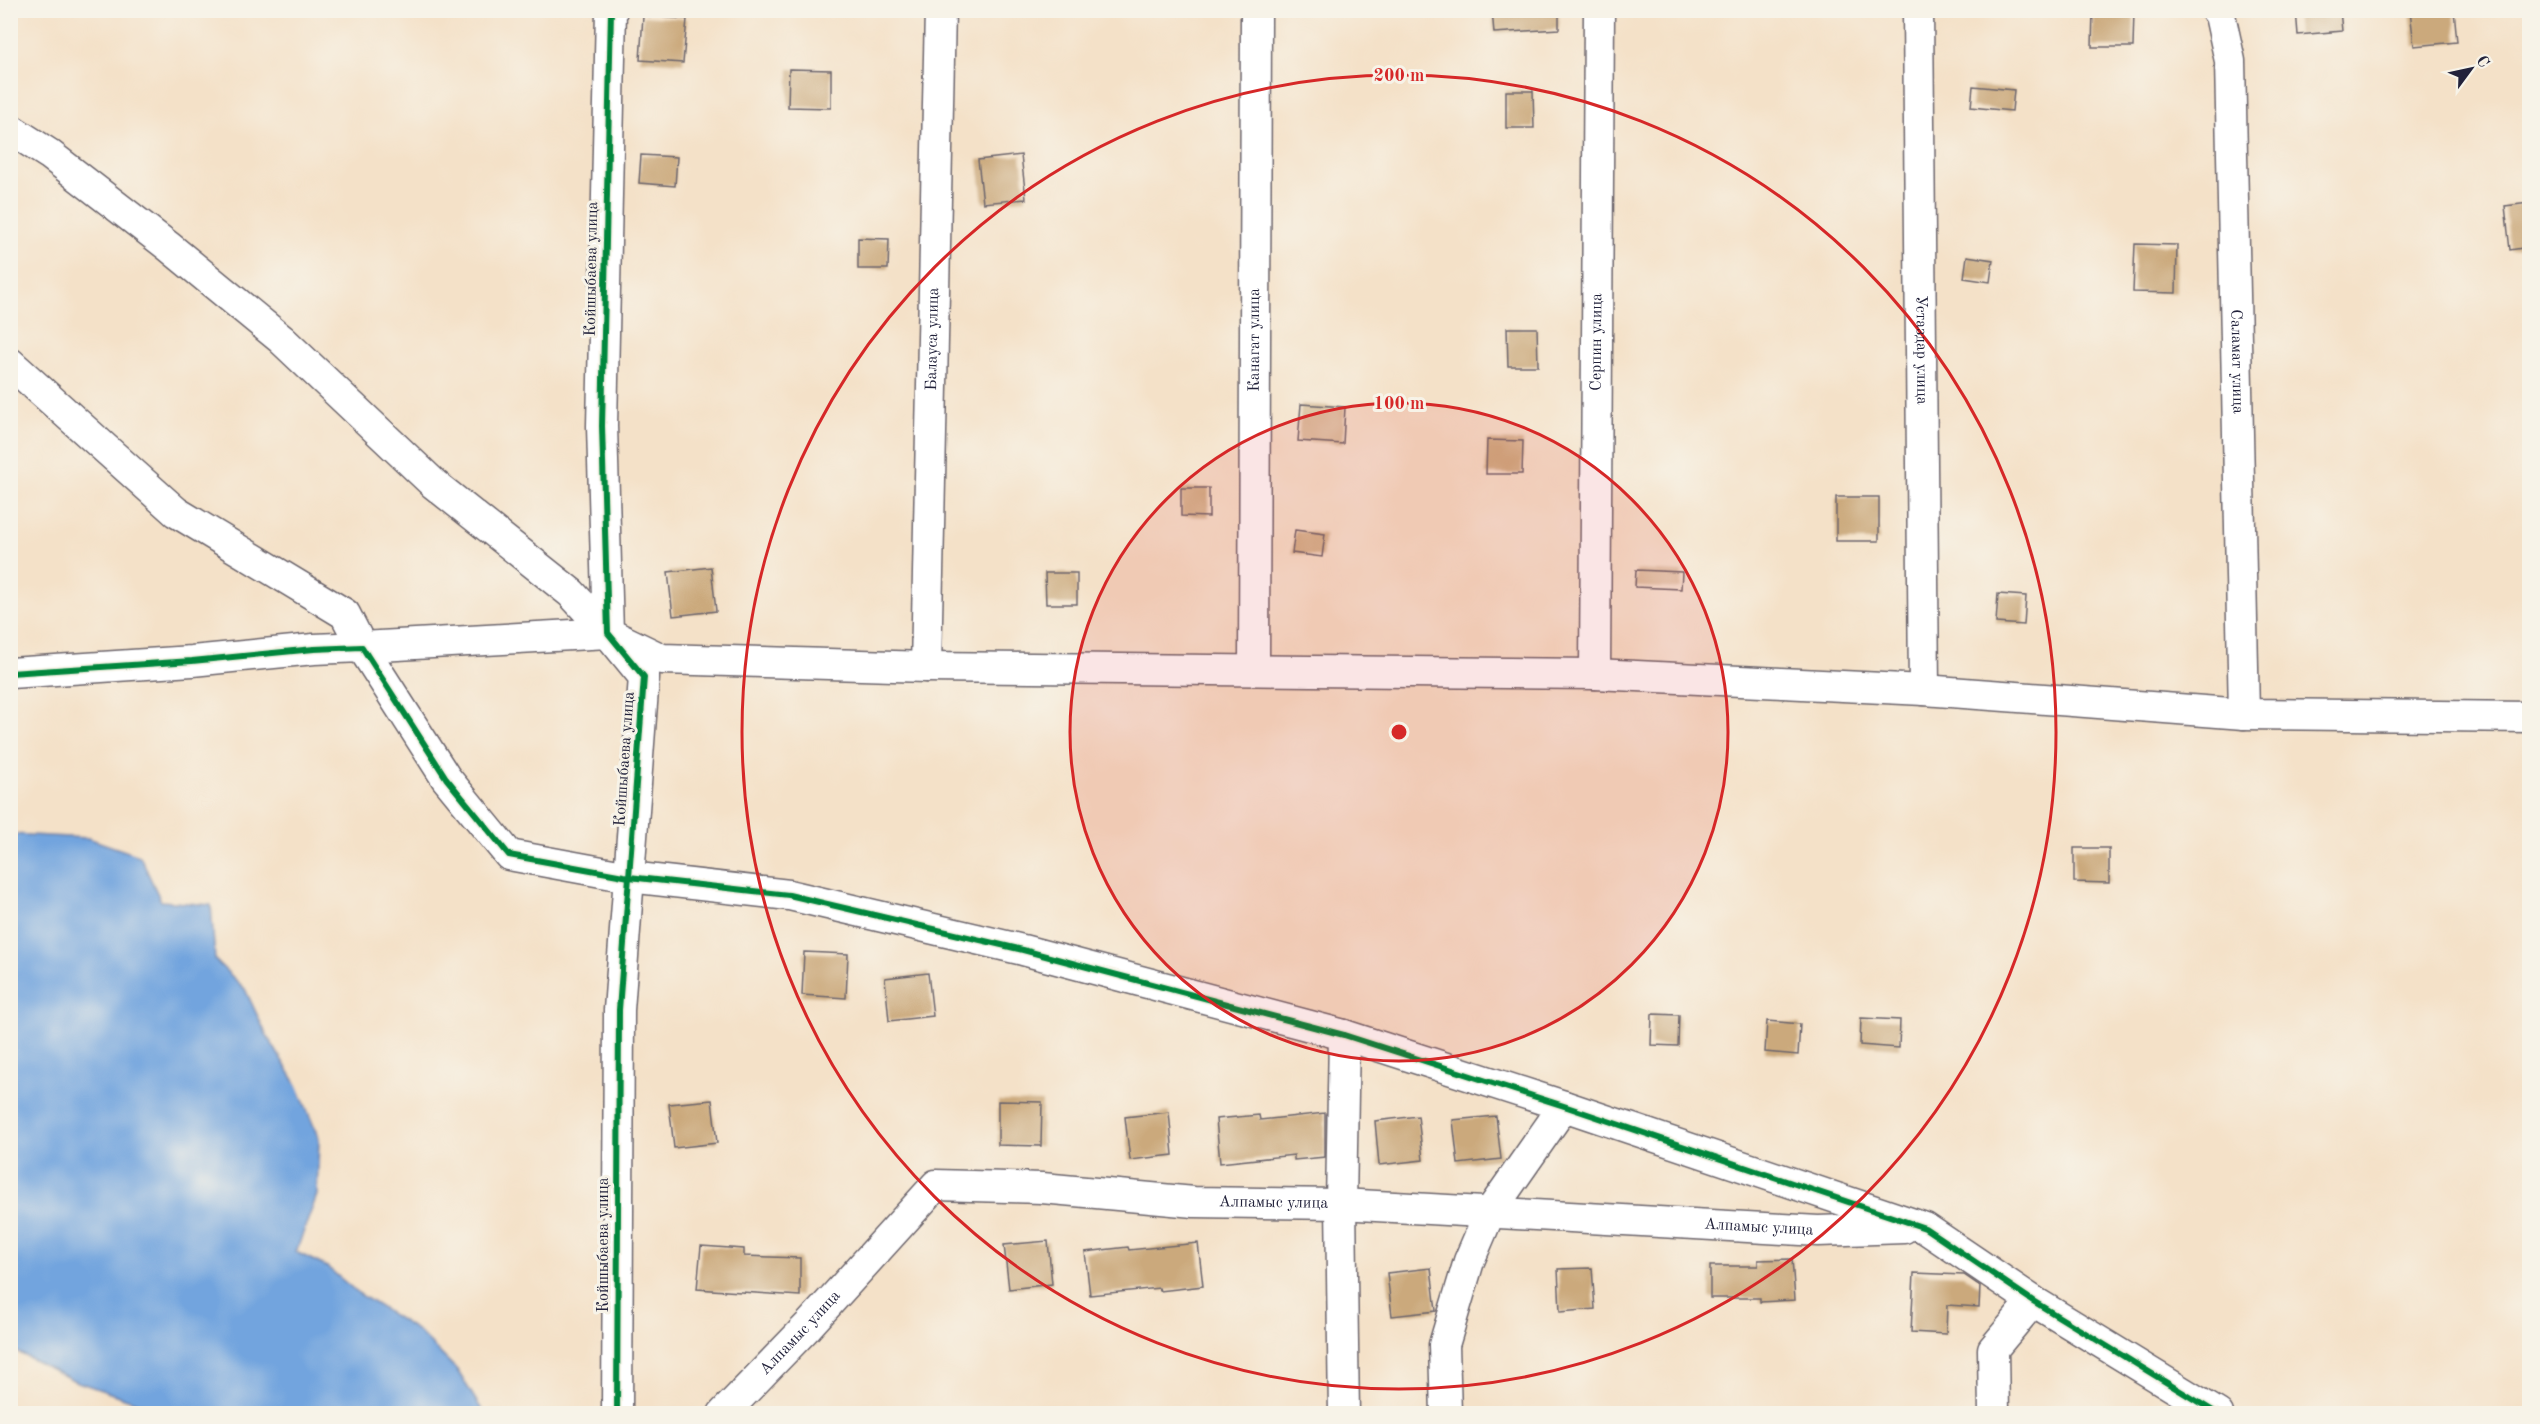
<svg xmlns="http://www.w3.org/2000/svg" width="2540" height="1424" font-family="'Old Standard TT',serif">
<rect width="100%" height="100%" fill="#f7f3e8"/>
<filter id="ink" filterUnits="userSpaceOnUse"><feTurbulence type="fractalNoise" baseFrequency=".0167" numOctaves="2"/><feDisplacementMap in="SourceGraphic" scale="12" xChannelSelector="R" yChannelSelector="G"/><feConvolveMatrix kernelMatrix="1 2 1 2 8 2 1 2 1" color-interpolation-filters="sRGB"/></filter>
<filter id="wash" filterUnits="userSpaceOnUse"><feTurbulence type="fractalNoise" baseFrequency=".008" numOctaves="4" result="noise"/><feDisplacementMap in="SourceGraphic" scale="24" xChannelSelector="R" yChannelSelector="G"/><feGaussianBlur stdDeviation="1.35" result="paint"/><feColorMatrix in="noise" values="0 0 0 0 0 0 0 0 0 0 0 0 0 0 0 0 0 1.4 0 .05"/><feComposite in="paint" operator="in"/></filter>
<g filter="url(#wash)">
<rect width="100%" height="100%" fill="#f4e1c8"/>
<!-- water -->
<path fill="#72a4de" stroke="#4a638c" stroke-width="1.5" d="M10,834L88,838L140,856L161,901L211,905L215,960L245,989L266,1034L297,1085L319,1139L317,1195L296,1252L327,1267L358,1293L418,1331L457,1370L484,1413H168L75,1381L11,1349Z"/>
<g id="blocks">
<!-- building -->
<g fill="#cba97b">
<path d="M1492,10H1559V29L1494,33Z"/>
<path d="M2093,10H2134L2133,47H2092Z"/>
<path d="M2296,10H2340L2342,31L2298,35Z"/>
<path d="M2410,10H2454L2457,42L2414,46Z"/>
<path d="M643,16L687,19L683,63L640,60Z"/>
<path d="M789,69L831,70V108L788,107Z"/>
<path d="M1973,86L2014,90L2012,111L1971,107Z"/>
<path d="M1506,91H1533L1534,128H1506Z"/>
<path d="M641,155L677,157L675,186L639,183Z"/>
<path d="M1021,155L1026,199L983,203L978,160Z"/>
<path d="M2529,203V247L2510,250L2505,206Z"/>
<path d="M858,238L889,239L888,269H858Z"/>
<path d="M2135,244L2177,245L2176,293L2133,292Z"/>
<path d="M1967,256L1993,260L1990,282L1964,278Z"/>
<path d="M1507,328H1537L1538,366H1508Z"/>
<path d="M1301,404L1345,407L1343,444L1298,441Z"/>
<path d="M1487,440L1523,441L1522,474H1486Z"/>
<path d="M1181,488H1209V517L1181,516Z"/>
<rect x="1836" y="497" width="43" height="44"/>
<path d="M1295,530L1325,534L1322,557L1292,553Z"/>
<path d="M711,567L716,611L673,616L668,572Z"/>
<path d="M1636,570L1682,572L1681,589L1635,587Z"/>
<path d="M1045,573H1077V604H1046Z"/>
<path d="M1998,594L2026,596L2024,625L1996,623Z"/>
<path d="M2074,848H2109V883L2074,882Z"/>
<path d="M804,952L848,954L846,998L802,995Z"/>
<path d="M928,973L933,1016L889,1021L885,978Z"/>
<path d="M1652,1014L1679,1015L1678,1046L1651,1045Z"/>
<path d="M1861,1018L1900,1020L1899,1048L1860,1045Z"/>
<path d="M1767,1021L1800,1024L1798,1055L1765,1052Z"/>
<path d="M712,1100L717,1143L674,1148L669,1104Z"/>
<path d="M998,1101L1042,1102L1041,1146L998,1145Z"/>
<path d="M1169,1112L1173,1155L1130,1160L1125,1117Z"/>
<path d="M1325,1113V1157L1294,1160V1155L1220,1163L1216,1119L1259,1115L1260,1120Z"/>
<path d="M1418,1116L1423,1160L1379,1165L1375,1121Z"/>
<path d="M1496,1116L1501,1159L1458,1164L1453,1120Z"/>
<path d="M1048,1241L1052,1284L1009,1289L1004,1245Z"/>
<path d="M1198,1243L1203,1286L1160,1291L1159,1288L1090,1295L1085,1252L1128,1247L1129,1250Z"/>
<path d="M701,1246L744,1249V1256L800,1258V1296L697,1289Z"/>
<path d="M1792,1259L1795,1300L1760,1302V1298H1710V1266H1758V1260Z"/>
<path d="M1431,1268L1436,1311L1392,1316L1387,1273Z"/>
<path d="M1592,1268L1595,1309L1560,1312L1558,1269Z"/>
<path d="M1914,1273L1964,1275L1980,1286L1979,1307L1947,1305L1946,1334L1911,1332Z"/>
</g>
</g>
</g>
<g filter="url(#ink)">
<use href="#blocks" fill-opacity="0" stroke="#6c656c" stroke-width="1.5"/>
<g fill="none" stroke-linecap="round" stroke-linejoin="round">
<defs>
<g id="minor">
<path d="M611,10L602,426L608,633L644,677L619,1010L617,1414"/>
<path id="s1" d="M1918,10L1924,690"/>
<path id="s2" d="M2216,10L2220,15L2230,61L2244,714"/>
<path d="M10,129L49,154L168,246L281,339L434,484L571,593L608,633"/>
<path d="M10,363L176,512L345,614L362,647L608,633L662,659L926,667L1595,674L1924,690L2244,714L2530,717"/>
<path id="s3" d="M926,667L940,10"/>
<path id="s4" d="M1254,670L1256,10"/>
<path d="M10,673L192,661L314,649L362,647L446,778L509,855L629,877L789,895L1023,950L1344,1035L1564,1106L1925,1228L2033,1301L2218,1414"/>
<path id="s5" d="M1595,674L1599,10"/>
<path id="s6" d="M723,1414L808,1326L936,1185L1042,1188L1194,1202L1341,1204L1818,1231L1904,1228"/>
<path d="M1344,1414L1341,1204L1344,1035"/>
<path d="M1446,1414L1444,1345L1469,1261L1490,1212L1564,1106"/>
<path d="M1994,1414L1993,1349L2033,1301"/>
</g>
</defs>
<!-- minor casing -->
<use href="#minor" stroke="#6c656c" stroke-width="33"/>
<!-- minor -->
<use href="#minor" stroke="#fff" stroke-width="30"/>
<defs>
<g id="cycleway">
<path d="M611,10L602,426L608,633L644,677L619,1010L617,1414"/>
<path d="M10,673L192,661L314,649L362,647L446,778L509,855L629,877L789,895L1023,950L1344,1035L1564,1106L1925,1228L2033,1301L2218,1414"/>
</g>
</defs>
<!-- cycleway casing -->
<use href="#cycleway" stroke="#f7f3e8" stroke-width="10"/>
<!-- cycleway -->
<use href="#cycleway" stroke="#00873e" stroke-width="6"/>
</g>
</g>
<!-- distance rings -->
<circle cx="1399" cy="732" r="329" fill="#d62828" fill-opacity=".12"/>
<g fill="none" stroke="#d62828" stroke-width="3">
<circle cx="1399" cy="732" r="329"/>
<circle cx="1399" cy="732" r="657"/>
</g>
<g text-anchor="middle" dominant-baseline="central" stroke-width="6" stroke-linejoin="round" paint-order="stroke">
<!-- street labels -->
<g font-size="16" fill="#22223b" stroke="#f7f3e8">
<text transform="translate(592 269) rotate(-89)">Койшыбаева улица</text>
<text stroke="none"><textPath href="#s3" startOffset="328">Балауса улица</textPath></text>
<text stroke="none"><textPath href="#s4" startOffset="330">Канагат улица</textPath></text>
<text stroke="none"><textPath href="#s5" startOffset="332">Серпин улица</textPath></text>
<text stroke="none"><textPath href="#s1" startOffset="340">Устаздар улица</textPath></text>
<text stroke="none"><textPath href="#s2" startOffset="354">Саламат улица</textPath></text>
<text transform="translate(625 759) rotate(-86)">Койшыбаева улица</text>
<text stroke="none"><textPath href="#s6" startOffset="651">Алпамыс улица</textPath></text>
<text stroke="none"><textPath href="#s6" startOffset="1137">Алпамыс улица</textPath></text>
<text transform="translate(604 1245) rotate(-90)">Койшыбаева улица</text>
<text stroke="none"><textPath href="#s6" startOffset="112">Алпамыс улица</textPath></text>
</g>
</g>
<circle cx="1399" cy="732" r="9" fill="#d62828" stroke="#f7f3e8" stroke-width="3"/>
<g font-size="18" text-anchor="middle" font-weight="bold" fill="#d62828" stroke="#f7f3e8" stroke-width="6" stroke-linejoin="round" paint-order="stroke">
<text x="1399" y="81">200 m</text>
<text x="1399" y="409">100 m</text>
</g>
<!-- margin -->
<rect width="2540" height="1424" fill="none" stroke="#f7f3e8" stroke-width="36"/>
<!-- north arrow -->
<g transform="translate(2471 69) rotate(57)" stroke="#f7f3e8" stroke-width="4.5" paint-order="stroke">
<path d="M0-4.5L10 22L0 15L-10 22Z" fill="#22223b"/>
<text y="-9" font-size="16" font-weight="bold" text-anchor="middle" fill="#22223b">С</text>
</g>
</svg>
